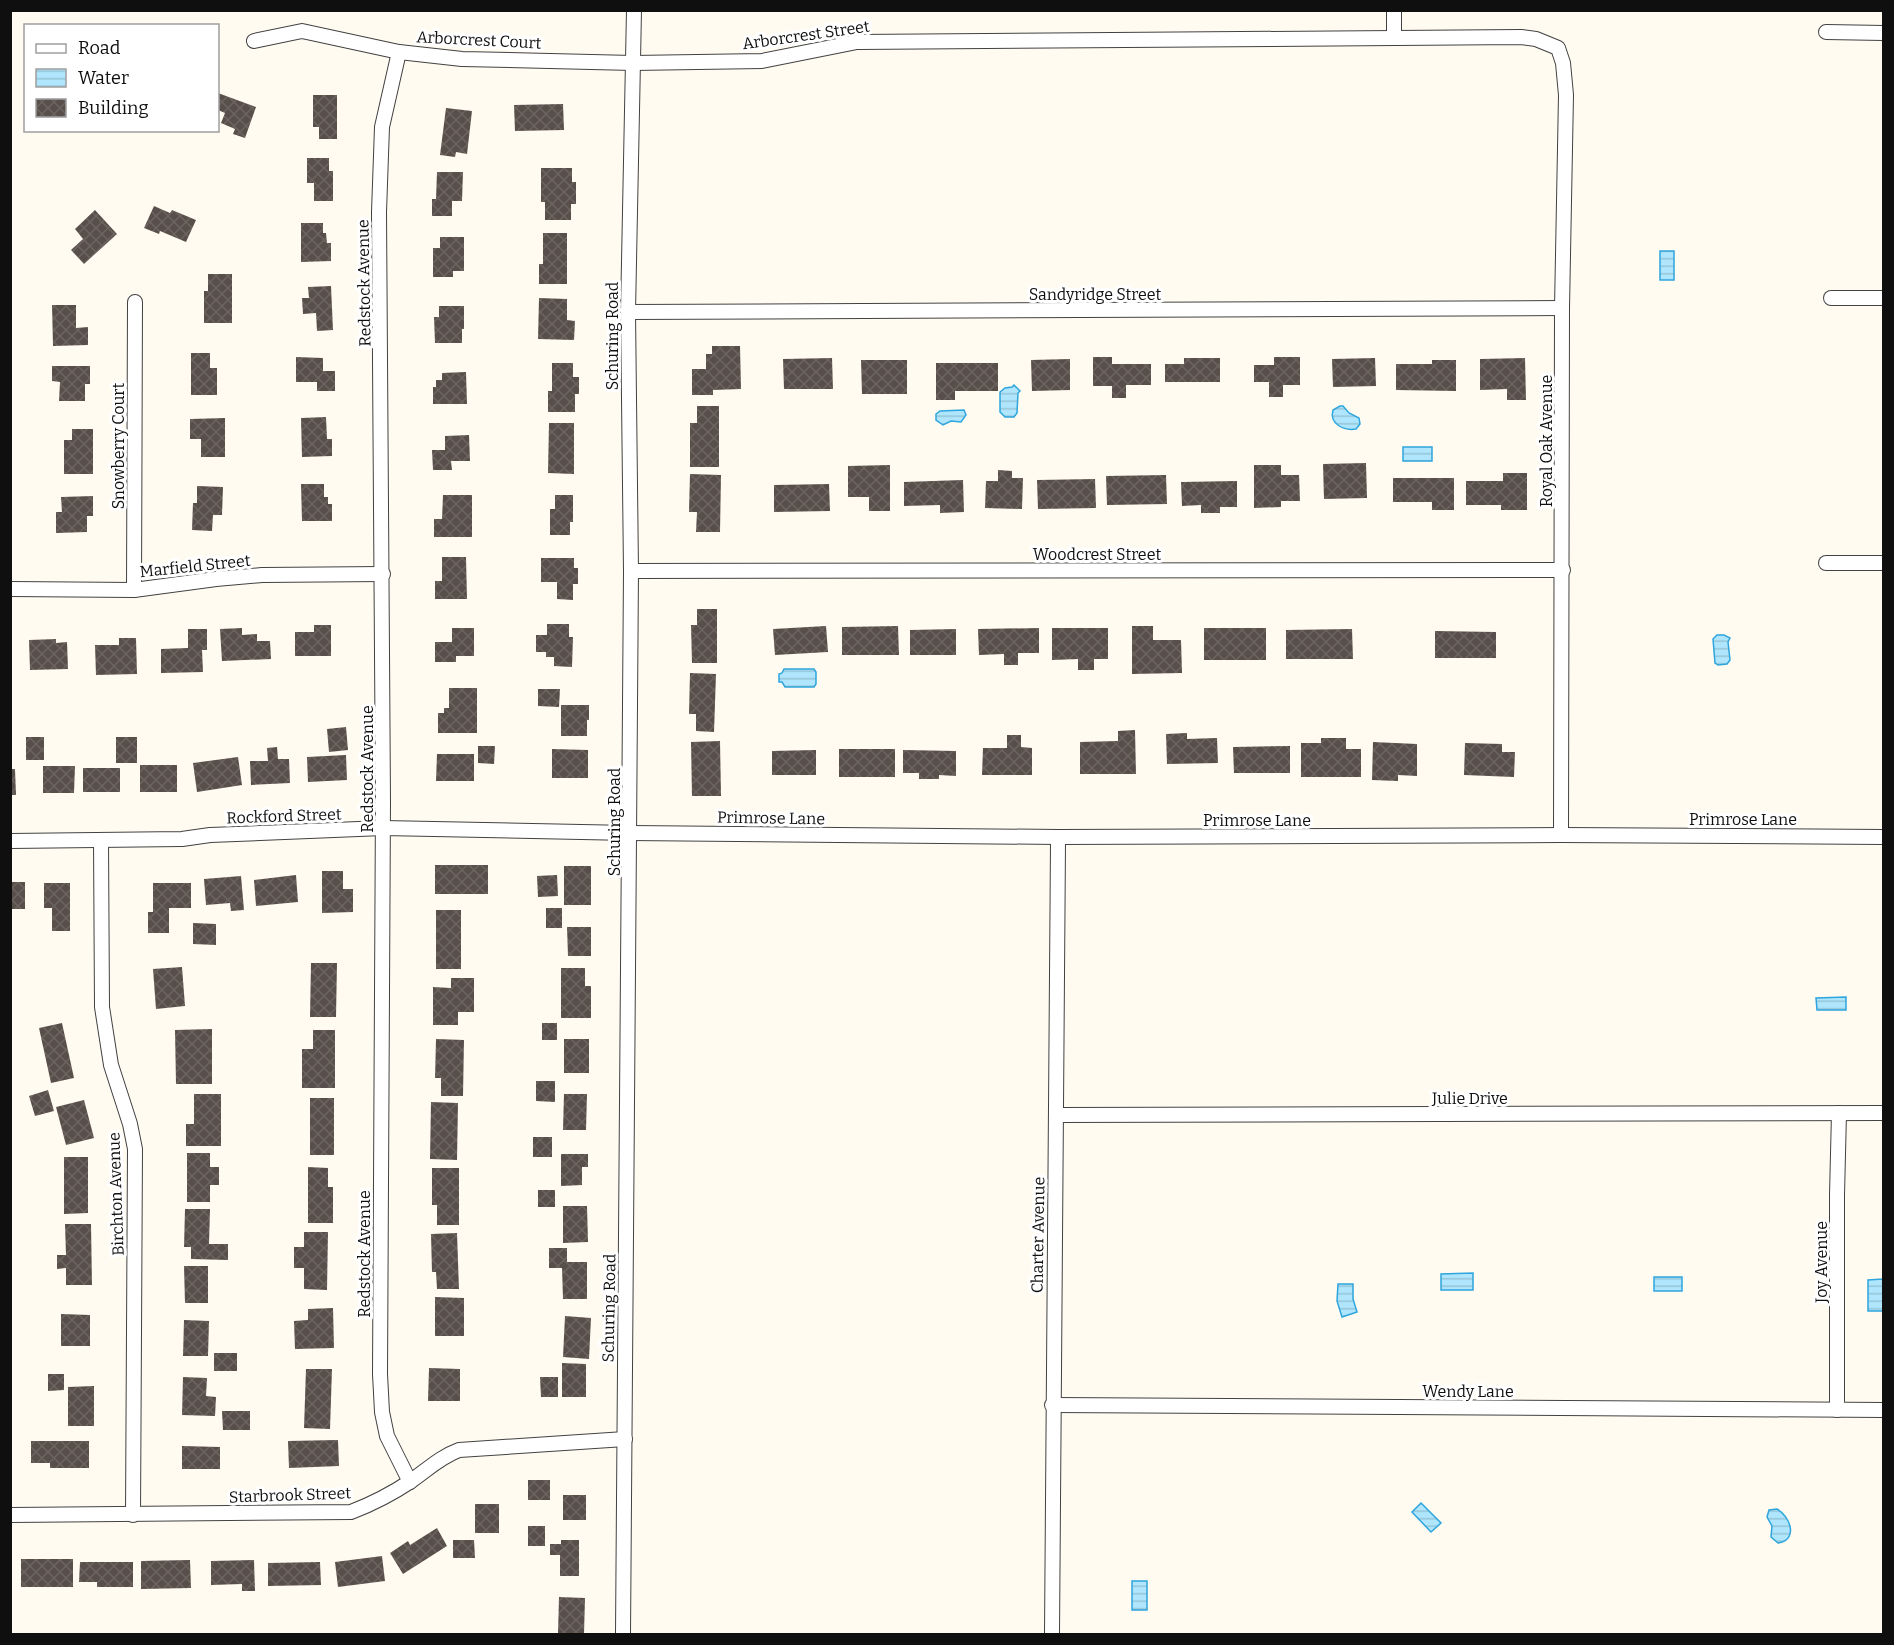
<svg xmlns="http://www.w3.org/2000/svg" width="1894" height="1645" font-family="Bitter,serif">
<defs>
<pattern id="water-rules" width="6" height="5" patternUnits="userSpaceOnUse" patternTransform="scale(1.5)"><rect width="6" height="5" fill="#afe6fd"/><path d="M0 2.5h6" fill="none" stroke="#95c4d8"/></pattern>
<pattern id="building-cross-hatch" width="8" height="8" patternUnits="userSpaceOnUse" patternTransform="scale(1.5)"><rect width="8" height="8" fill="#594f4a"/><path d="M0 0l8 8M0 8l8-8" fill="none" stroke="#6c6460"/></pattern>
</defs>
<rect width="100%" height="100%" fill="#fffbf1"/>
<!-- water -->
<g fill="url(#water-rules)" stroke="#2ea5dc" stroke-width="1.5">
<rect x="1660" y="251" width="14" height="29"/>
<path d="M1014,385L1020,391L1018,393L1017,413L1014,417H1005L1000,412V392L1005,388L1012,387Z"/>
<path d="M1340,406H1343L1349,413L1359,418L1360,424L1356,429C1344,431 1329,424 1333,410Z"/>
<path d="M964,410L966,415L961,422L951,421L943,425L936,420V414L940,411Z"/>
<rect x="1403" y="447" width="29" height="14"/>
<path d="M1717,635H1724L1730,638L1728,642L1730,660L1727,664L1718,665L1715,663L1713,639Z"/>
<path d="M784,669H814L816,672V684L814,687H785L782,682H779V674L782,673Z"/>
<path d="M1846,997V1010H1817L1816,998Z"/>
<path d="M1473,1273V1290H1441V1274Z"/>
<rect x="1654" y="1277" width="28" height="14"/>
<path d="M1883,1279V1311H1868V1280Z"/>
<path d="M1338,1284H1353V1299L1357,1312L1342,1317L1337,1301Z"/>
<path d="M1421,1503L1441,1523L1431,1532L1412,1512Z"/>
<path d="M1777,1509C1790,1516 1799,1540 1778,1543L1771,1537L1772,1526L1767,1517L1769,1510Z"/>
<rect x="1132" y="1581" width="15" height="29"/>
</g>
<!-- building -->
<g fill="url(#building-cross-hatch)">
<path d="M218,93L256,107L245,138L233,134L235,129L221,123L225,113L218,110Z"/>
<path d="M313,95H337V139H319V127H313Z"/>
<path d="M563,104L564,130L515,131L514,105Z"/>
<path d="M446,108L472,111L467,154L456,152L455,157L440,155Z"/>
<path d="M307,158H329V171H333V201H314V183H307Z"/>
<path d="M541,168H572V182H576V204H571V220H545V202H541Z"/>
<path d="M437,172H463L462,201H452V216H432V199H436Z"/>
<path d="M154,206L170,213L172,210L196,220L186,242L160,231L159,234L144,228Z"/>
<path d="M95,210L117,234L84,264L71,250L83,239L75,229Z"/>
<path d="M301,223H323V233H326L327,243H331V261L301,262Z"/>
<path d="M543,233H567V284H539V264H543Z"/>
<path d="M440,237H464V271H453V277H433V248H440Z"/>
<path d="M208,274H232V323H204V291H208Z"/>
<path d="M331,286L333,330L317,331L316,313L303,314L302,298H309L308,287Z"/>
<path d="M539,298L567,299V320L575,321L574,340L538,339Z"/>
<path d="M52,305H76V328L88,327V345L53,346Z"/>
<path d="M439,306H464V329H462V343H435L434,317H439Z"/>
<path d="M712,346H740L741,389L713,390V395H692V369H706V354H712Z"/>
<path d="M191,353H210V368H217V395H191Z"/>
<path d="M296,357L323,358V371H335V391H317V382H296Z"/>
<path d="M1093,357H1112V364H1151V385H1126V398H1112V386H1093Z"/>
<path d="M1274,357H1300V385H1283V397H1269V382H1254V365H1274Z"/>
<path d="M832,358L833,389H784L783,359Z"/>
<path d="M1184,358H1220V382H1165V364H1184Z"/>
<path d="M1375,358L1376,386L1333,387L1332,359Z"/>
<path d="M1525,358L1526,400H1507V389L1480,390V359Z"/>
<path d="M1070,359V390L1032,391L1031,360Z"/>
<path d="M861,360H907V394H862Z"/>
<path d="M1432,360H1456V391L1396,390V364H1432Z"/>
<path d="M552,363H573V377H579V394H575V412H548V391H552Z"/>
<path d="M936,363H998V391H955V400H936Z"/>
<path d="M52,366H90V384H85V401H59L60,382L52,381Z"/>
<path d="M466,372L467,404H433V387H436V380H442V373Z"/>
<path d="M697,406H719V467H690V423H697Z"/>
<path d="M326,417L327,439H332V456L302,457L301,418Z"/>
<path d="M225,418V457H201V439H190V419Z"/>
<path d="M549,423H574V474L548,473Z"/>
<path d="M72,429H93V474H64V440H72Z"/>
<path d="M469,435L470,461H451L452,470H433L432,450H445V436Z"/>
<path d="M1366,463L1367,498L1324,499L1323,464Z"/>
<path d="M890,465V511H869V497H848V466Z"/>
<path d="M1254,465H1281V475H1299L1300,501H1281V507L1254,508Z"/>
<path d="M998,470L1012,471V478H1023L1022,509L985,508L986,481H998Z"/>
<path d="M1503,473H1527V510H1501V505H1466V481H1503Z"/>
<path d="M690,474L721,475L720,532H696L697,512H689Z"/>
<path d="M1166,475L1167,504L1107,505L1106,476Z"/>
<path d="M1393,478H1454V510H1432V502H1393Z"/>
<path d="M1095,479L1096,508L1038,509L1037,480Z"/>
<path d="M963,480L964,512L940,513V505L904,506V482Z"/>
<path d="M1237,481V507H1220V513H1201V505L1182,506L1181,482Z"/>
<path d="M301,484H324V497H328V504H332V521H302Z"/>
<path d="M829,484L830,511L774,512V485Z"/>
<path d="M197,486L223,487L222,515H213L212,531L192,530L193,503H197Z"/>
<path d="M443,495H472V537H434V519H442Z"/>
<path d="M555,495H573V522H570V535H550V509H555Z"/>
<path d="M93,496V516H87V532L56,533V512H62L61,497Z"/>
<path d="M442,557H466L467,599H435V581H442Z"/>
<path d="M541,558H574V568H578V584H573V600L557,599V582H541Z"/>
<path d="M697,609H717V663H692L691,625H697Z"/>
<path d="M547,624H569V637H573L572,667L554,666V657H546V652H536V635H547Z"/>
<path d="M314,625H331V656H295V632H314Z"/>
<path d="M826,626L828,652L775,655L773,629Z"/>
<path d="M898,626L899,655H842V627Z"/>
<path d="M1132,626H1153V640H1181L1182,673L1132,674Z"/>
<path d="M242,628V635L257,634V641H270L271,659L222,661L220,629Z"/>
<path d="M452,628H474V656H456V662H435V642H452Z"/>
<path d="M1039,628V653H1018V665H1004V654L979,655L978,629Z"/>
<path d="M1052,628H1108V659H1094V670H1078V659L1052,660Z"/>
<rect x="1204" y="628" width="62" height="32"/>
<path d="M188,629H207V650H202L203,672L161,673V649L188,648Z"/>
<path d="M956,629V655H910V630Z"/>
<path d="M1352,629L1353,659H1286V630Z"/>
<path d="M1435,631L1496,632V658H1435Z"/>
<path d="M119,638H136L137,674L96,675L95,645H119Z"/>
<path d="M56,639V643L67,642L68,669L30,670L29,640Z"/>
<path d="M690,673L716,674L714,732L696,731V714H689Z"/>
<path d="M449,688H477V733H438V713H444V708H449Z"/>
<path d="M538,689H560L559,707L538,706Z"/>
<path d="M561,705H589V720H587V736H561Z"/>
<path d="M346,727L348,750L329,752L327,729Z"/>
<path d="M1135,730L1136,774H1080V742L1118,741V731Z"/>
<path d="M1187,733V739L1217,738L1218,763L1167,764L1166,734Z"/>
<path d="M1007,735H1021V747L1032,748V775H982L983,748H1007Z"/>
<rect x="26" y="737" width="18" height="23"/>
<rect x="116" y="737" width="21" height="26"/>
<path d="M1321,738H1346V749H1361V777H1301V743H1321Z"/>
<path d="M720,741L721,796H692L691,742Z"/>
<path d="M1373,742L1417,744V776L1398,775V781L1372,780Z"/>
<path d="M1465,743L1502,744V752H1515L1514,777L1464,775Z"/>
<path d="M478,746H495L494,764L478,763Z"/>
<path d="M1290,746V773H1234L1233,747Z"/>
<path d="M277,747L278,759H289L290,783L251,785L250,761H268L267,748Z"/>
<path d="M552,749L588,750V778H552Z"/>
<rect x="839" y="749" width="56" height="28"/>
<path d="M816,750V775H772V751Z"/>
<path d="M903,750L956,751V776L939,775V779H919V773H903Z"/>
<path d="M437,754H474V781H436Z"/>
<path d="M346,755L347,780L308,782L307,757Z"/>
<path d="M238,757L242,785L197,792L193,763Z"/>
<rect x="140" y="765" width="37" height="27"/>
<path d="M43,766H75L74,793H43Z"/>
<rect x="83" y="768" width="37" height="24"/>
<path d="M10,769H15L16,795H10Z"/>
<rect x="435" y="865" width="53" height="29"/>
<rect x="564" y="866" width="27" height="39"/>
<path d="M322,871H343V889H353V912L322,913Z"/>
<path d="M296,875L298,902L256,906L254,880Z"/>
<path d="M557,875L558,896L538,897L537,876Z"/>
<path d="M241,876L244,910L231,911L230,903L206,905L204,879Z"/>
<rect x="10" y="882" width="15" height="27"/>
<path d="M44,883H70V931H52V908H44Z"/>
<path d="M153,883H191V908H169V933H148V912H153Z"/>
<rect x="546" y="908" width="16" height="20"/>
<rect x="436" y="910" width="25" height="59"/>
<path d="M193,923L216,924V945L193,944Z"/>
<path d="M567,927H591V956H568Z"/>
<path d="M311,963H337L336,1017H310Z"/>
<path d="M182,967L185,1006L156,1009L153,969Z"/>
<path d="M561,968H585V986H591V1018H561Z"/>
<path d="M451,978H474V1012H458V1025H433V987L451,988Z"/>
<path d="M62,1023L74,1078L51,1083L39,1028Z"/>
<rect x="542" y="1023" width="15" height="17"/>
<path d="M212,1029V1084H176L175,1030Z"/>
<path d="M313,1030H335V1088H302V1049H313Z"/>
<path d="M436,1039L464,1040L463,1096H441V1078H435Z"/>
<rect x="564" y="1039" width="25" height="34"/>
<path d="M536,1081H555V1102L536,1101Z"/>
<path d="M48,1090L54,1111L35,1116L29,1096Z"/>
<path d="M194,1094H221V1146H186V1124H194Z"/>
<path d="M564,1094H587L586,1130H563Z"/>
<rect x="310" y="1098" width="24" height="57"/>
<path d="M84,1100L94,1138L66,1145L56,1107Z"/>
<path d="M431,1102L458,1103L457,1160L430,1159Z"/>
<rect x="533" y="1137" width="19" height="20"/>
<path d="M187,1153H210V1167H219V1185H210V1202H187Z"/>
<path d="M561,1154H588V1167H582V1185L561,1186Z"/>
<path d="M64,1157H88V1213L64,1214Z"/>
<path d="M308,1167L328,1168V1187H333V1223H308Z"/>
<path d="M432,1168H459V1225H437V1205H432Z"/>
<rect x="538" y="1190" width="17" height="17"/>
<path d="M563,1206H587L588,1242L563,1243Z"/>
<path d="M185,1209H210L209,1244H228V1260L191,1259V1247H184Z"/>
<path d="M65,1224H91L92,1285H66V1268L57,1269V1255H66Z"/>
<path d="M304,1232H328L327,1290L304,1289V1268H294V1247H304Z"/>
<path d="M457,1233L459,1289H437L436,1272H432L431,1234Z"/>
<path d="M549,1248H567V1262H587V1299H563L562,1268H549Z"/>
<path d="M184,1266H208V1303H185Z"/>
<path d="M435,1297L464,1298V1336H435Z"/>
<path d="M333,1308L334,1348L295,1349L294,1321L308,1320V1309Z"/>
<path d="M61,1314L90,1315V1346H61Z"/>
<path d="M565,1316L591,1318L589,1359L563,1357Z"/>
<path d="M184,1320L209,1321L208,1356H183Z"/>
<rect x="214" y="1353" width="23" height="18"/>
<path d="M562,1363L586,1364V1397H562Z"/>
<path d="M429,1368L460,1369V1401H428Z"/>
<path d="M306,1369H332L330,1429L304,1428Z"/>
<path d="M48,1374H64V1390L48,1391Z"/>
<path d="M183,1377L207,1378L206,1396L216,1397L215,1416L182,1415Z"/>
<path d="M540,1377H558V1397H541Z"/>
<path d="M94,1386V1426H68V1387Z"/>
<path d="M222,1411H250V1430H223Z"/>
<path d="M338,1440L339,1466L289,1468L288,1441Z"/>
<path d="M31,1441H89V1468H50V1463H31Z"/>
<path d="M182,1446L220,1447V1469H182Z"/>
<rect x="528" y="1480" width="22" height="20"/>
<rect x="563" y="1495" width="23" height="25"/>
<rect x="475" y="1504" width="24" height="29"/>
<rect x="528" y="1526" width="17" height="20"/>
<path d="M437,1528L447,1546L403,1574L390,1553L408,1541L410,1545Z"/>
<path d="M453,1540H474L475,1558H453Z"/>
<path d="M561,1540H579V1576H560V1555H550V1544H561Z"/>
<path d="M382,1556L385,1581L338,1587L335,1562Z"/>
<rect x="21" y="1559" width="52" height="28"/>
<path d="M190,1560L191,1588L141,1589V1561Z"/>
<path d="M254,1560L255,1591H242V1584L211,1585V1561Z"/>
<path d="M80,1562H133V1587H97V1582H79Z"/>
<path d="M320,1562L321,1585L268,1586V1563Z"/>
<path d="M559,1597L585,1598L584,1634H558Z"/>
</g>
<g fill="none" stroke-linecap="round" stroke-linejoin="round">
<defs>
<g id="street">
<path d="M1826,32L1884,33"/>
<path d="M1394,38V10"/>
<path d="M254,41L302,31L399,52L462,59L633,63L762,61L857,42L1521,37L1536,39L1558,48L1563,63L1566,95L1562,308L1561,835"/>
<path d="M399,52L382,127L379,212L383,801L380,1374L382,1412L387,1436L410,1482"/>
<path d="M1831,298H1884"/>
<path d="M628,312L1562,308"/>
<path d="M1826,563H1884"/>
<path d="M631,571L1563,570"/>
<path d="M10,589L134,590L216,579L262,575L383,574"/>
<path d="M134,590L135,302"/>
<path d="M101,840L102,1007L111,1065L130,1124L135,1149L133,1515"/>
<path d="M10,841L182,839L210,835L383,828L630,833L1058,837L1561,835L1884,837"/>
<path d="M1057,1115L1884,1113"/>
<path d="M1052,1405L1884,1410"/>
<path d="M1837,1410V1195L1839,1113"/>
<path d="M10,1515L351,1512C372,1504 393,1493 411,1481C427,1470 440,1457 459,1450L625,1439"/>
<path d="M623,1634L631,571L628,312L634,10"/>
<path d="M1052,1634C1052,1369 1057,1103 1058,837"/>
</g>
</defs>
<!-- street casing -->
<use href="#street" stroke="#424242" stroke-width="16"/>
<!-- street -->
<use href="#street" stroke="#fff" stroke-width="14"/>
</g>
<g text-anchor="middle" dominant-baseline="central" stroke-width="6" stroke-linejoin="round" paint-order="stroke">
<!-- street labels -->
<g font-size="16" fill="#0f0f0f" stroke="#fff">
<text transform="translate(806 35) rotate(-8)">Arborcrest Street</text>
<text transform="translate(479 40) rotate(3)">Arborcrest Court</text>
<text transform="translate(364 283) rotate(-91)">Redstock Avenue</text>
<text x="1095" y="294">Sandyridge Street</text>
<text transform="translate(612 336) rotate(-90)">Schuring Road</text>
<text transform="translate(1546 441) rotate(-90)">Royal Oak Avenue</text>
<text transform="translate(118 446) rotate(-90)">Snowberry Court</text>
<text x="1097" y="554">Woodcrest Street</text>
<text transform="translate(195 566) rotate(-6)">Marfield Street</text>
<text transform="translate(367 769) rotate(-90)">Redstock Avenue</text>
<text transform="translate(284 816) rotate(-2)">Rockford Street</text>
<text transform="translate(771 818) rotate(1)">Primrose Lane</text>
<text x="1743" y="819">Primrose Lane</text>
<text x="1257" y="820">Primrose Lane</text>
<text transform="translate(614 822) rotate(-90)">Schuring Road</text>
<text x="1470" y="1098">Julie Drive</text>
<text transform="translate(116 1194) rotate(-92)">Birchton Avenue</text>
<text transform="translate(1038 1235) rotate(-89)">Charter Avenue</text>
<text transform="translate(364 1254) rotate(-90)">Redstock Avenue</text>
<text transform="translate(1821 1262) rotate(-90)">Joy Avenue</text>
<text transform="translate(609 1308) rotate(-89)">Schuring Road</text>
<text x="1468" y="1391">Wendy Lane</text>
<text transform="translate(290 1495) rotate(-2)">Starbrook Street</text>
</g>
</g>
<!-- border -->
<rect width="1894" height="1645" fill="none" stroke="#0f0f0f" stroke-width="24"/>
<!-- legend -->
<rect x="24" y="24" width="195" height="108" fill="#ffffff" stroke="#9f9f9f" stroke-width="1.5"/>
<rect x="36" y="44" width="30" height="9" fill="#ffffff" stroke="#9f9f9f" stroke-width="1.5"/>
<text x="78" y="54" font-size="18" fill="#0f0f0f">Road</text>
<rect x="36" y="69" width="30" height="18" fill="url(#water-rules)" stroke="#9f9f9f" stroke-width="1.5"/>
<text x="78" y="84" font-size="18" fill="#0f0f0f">Water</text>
<rect x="36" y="99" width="30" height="18" fill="url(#building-cross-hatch)" stroke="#9f9f9f" stroke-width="1.5"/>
<text x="78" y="114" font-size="18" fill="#0f0f0f">Building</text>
</svg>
